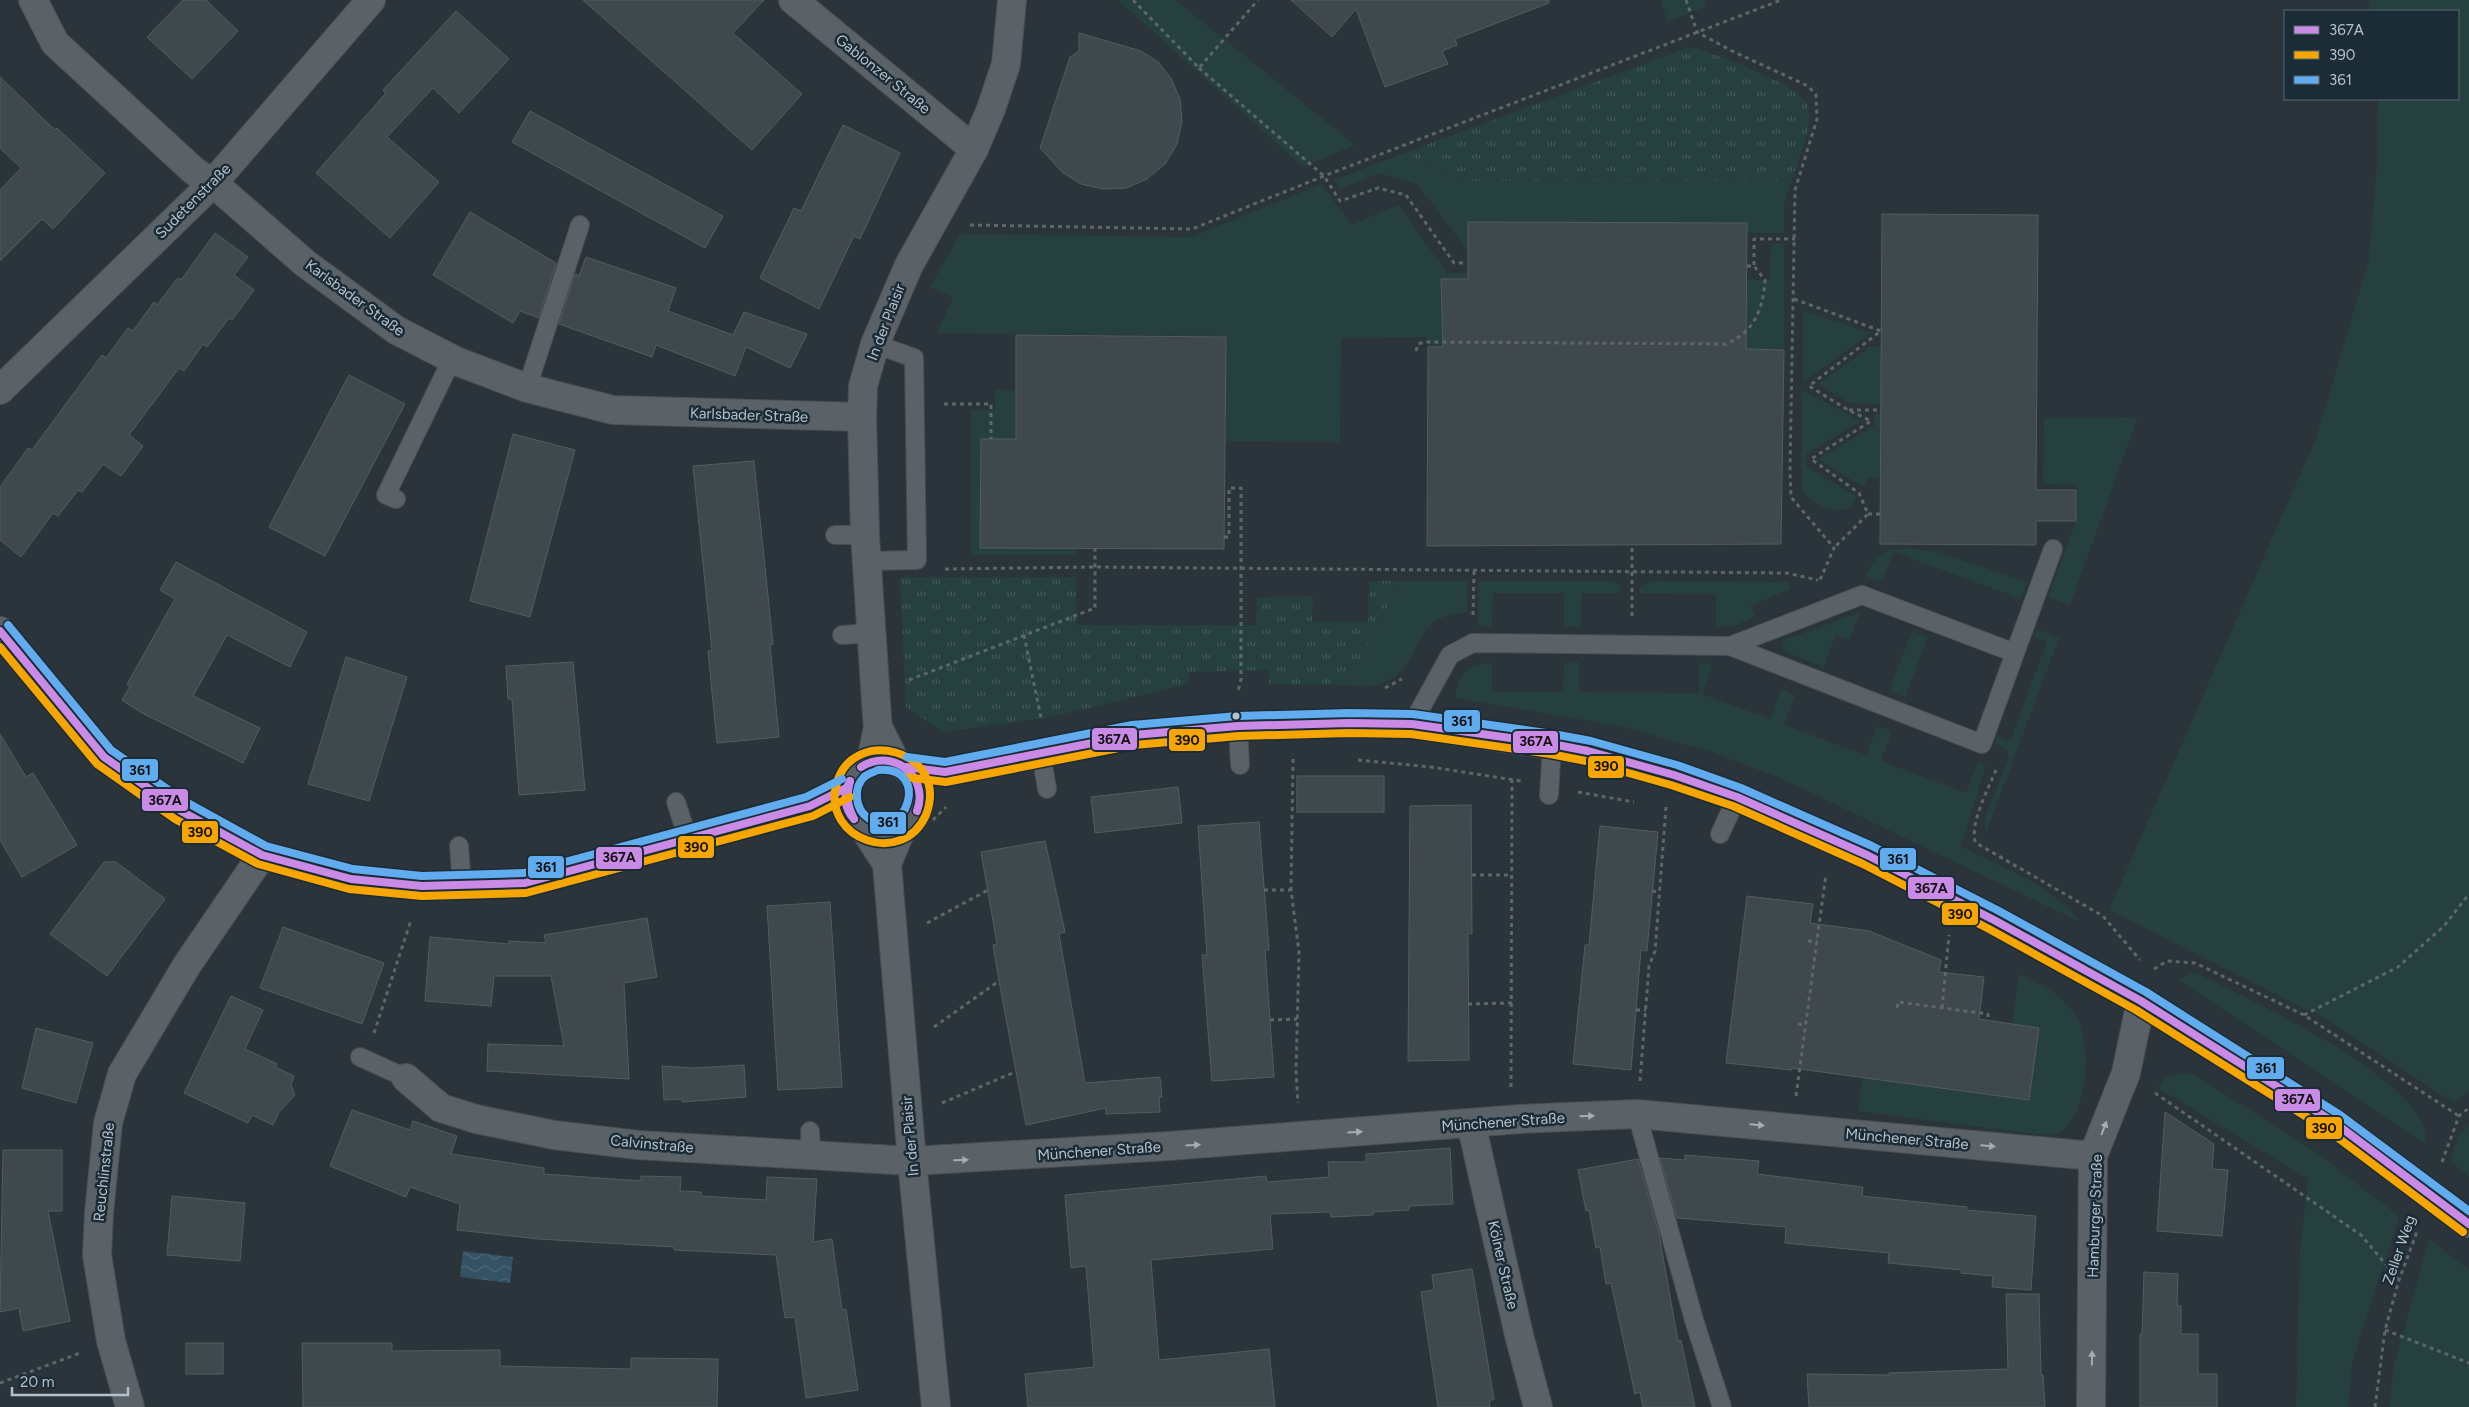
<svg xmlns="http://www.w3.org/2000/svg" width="2469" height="1407" font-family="Figtree,sans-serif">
<defs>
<pattern id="park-tufts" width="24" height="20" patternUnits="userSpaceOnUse" patternTransform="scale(1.25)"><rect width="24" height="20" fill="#26403e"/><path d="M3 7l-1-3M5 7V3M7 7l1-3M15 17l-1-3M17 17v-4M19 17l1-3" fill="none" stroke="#435a59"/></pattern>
<pattern id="water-waves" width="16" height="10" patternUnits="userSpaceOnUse" patternTransform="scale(1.25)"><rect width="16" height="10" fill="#345265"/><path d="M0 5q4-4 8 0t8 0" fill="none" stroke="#4f697a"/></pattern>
</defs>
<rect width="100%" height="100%" fill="#2a343a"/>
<!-- grass -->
<g fill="#26403e">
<path d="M1118,0H1176L1355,145L1303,167Z"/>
<path d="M1660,0H1705L1707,6L1668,22Z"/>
<path d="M2369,0H2469V1092L2454,1103L2326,1019L2109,910L2316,438L2369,260L2377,162L2378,99H2458V11H2371Z"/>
<path d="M1404,153L1465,181L1792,180L1784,204V233H1747V223L1468,222V251L1418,185L1379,173L1340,189L1334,180Z"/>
<path d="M1322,184L1351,225L1399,205L1447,273H1467V307L1746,308L1747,280H1770L1771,244H1784V350L1428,347L1427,337L1341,338L1340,442L1225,441L1226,336L937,333L953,297L930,287L960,234L1191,237Z"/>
<path d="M1803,311L1871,333L1803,382Z"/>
<path d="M1870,347H1881V404L1849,403L1818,384Z"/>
<path d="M995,390H1016V439H981L980,547L1076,548V555H971V410H995Z"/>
<path d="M1802,390L1861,421L1806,454V466L1857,497C1845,523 1814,506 1802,490Z"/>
<path d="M1874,414H1881V478H1868L1863,487L1818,459L1874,426Z"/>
<path d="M2138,417L2070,605L2048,597L2076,521L2077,485L2043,484L2044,418Z"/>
<path d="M1907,548L1938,552L2027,582L2021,599L1894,552L1882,582L1865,576C1877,554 1883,550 1907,548Z"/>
<path d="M1401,581H1467V612C1458,614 1449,615 1441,618C1413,630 1417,673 1380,684C1370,688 1356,685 1346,685Z"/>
<path d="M1478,581H1606L1615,582L1621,586V593H1581V627L1564,626V593H1493L1492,626H1478Z"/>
<path d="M1653,581L1789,582L1790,589L1750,606L1755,617L1733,626H1716V594L1639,593L1640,586Z"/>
<path d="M1860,612L1849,640L1835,636L1824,667L1785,652L1782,644L1787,639Z"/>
<path d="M2036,629L2059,638L1986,833L1985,817L2009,757L2006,749L1995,742L1997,736L2010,741L2047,642L2034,637Z"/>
<path d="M1912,631L1928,637L1905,697L1889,691Z"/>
<path d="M1579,662V692L1699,693V663L1713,664L1702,694L1770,719L1781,689L1795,695L1784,725L1866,755L1877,726L1892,731L1881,761L1966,793L1978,762L1986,765L1961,846C2001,867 2052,885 2080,922L1780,778L1711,752L1624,727L1455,698C1458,674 1467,663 1492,663V692H1563L1564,663Z"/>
<path d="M2190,973L2198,974C2255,1002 2393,1066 2422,1122C2425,1129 2426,1136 2426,1144L2179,980Z"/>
<path d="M2019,974C2042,985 2062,993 2076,1016C2092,1040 2088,1112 2063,1130C2055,1137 2044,1134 2034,1134L1858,1111L1862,1077L2029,1100L2039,1028L2012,1024Z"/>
<path d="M2184,1073L2193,1074L2317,1153L2399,1216L2352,1364L2348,1407H2296L2300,1250L2308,1179L2158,1088L2166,1076Z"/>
<path d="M2469,1126V1177L2450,1161L2458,1135Z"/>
<path d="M2429,1239L2469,1270V1407H2389L2394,1366Z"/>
</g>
<!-- park -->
<g fill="url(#park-tufts)">
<path d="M1687,48H1697C1719,57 1807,85 1809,110C1811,132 1798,159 1792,180L1465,181L1404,153Z"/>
<path d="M900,577H1076L1077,625H1256L1257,597L1313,596L1312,622H1368L1369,581H1401L1346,685L1269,684V670L1189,672L1188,684L1051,717L943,732L906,707Z"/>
</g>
<!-- water -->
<path fill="url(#water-waves)" d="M463,1251L513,1257L510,1283L460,1277Z"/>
<!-- building -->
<g fill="#3f484d" stroke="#525c61">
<path d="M183,0H206L238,31L192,79L147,37Z"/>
<path d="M583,0H764L733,33L802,94L752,150Z"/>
<path d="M1291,0H1549V3L1455,39L1457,45L1442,51L1448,64L1385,87L1356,9L1332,37Z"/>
<path d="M456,11L509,59L459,113L433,88L387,137L439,182L390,238L316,173L386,93L383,90Z"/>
<path d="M1079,33L1141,51L1158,62L1171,78L1180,99L1182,122L1177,144L1165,164L1147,179L1126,188L1103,189L1081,184L1062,172L1040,148L1070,57L1079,51Z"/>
<path d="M0,77L55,130L57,128L105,173L53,229L42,219L0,261V190L21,168L0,148Z"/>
<path d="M530,111L723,216L705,248L512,142Z"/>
<path d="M843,125L900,153L860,239L854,236L819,309L760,278L794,208L801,211Z"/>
<path d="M470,212L556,263L539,318L520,311L513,323L433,275Z"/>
<path d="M1882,214L2038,215L2036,490H2076V521H2036V545L1880,544Z"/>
<path d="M1468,222L1747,223L1746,349L1784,350L1781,544L1427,546L1428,347H1443L1441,279H1468Z"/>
<path d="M215,233L248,257L234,275L254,290L232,320L229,318L207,347L203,344L184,371L179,368L129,435L143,446L121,476L103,464L82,492L78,490L58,516L53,513L21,557L0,540V487L28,448L32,450L102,355L106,358L128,328L133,331L154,302L157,305L178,278L181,280Z"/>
<path d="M586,257L676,288L668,311L733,335L744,312L807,334L790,368L746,347L735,376L656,345L652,357L559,324L575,274L579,276Z"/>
<path d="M1016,335L1226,337L1224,549L980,548L981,439H1016Z"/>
<path d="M349,375L405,404L325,556L269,527Z"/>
<path d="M513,434L575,450L530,617L470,601Z"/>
<path d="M754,461L773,644L770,645L779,737L717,743L708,651H712L693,466Z"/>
<path d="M176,562L307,632L290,667L227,635L193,696L260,728L243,763L142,713L122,700L130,686L127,684L175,599L160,590Z"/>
<path d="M346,657L407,677L369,801L308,784Z"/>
<path d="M573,662L585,790L519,795L512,699H508L506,666Z"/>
<path d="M0,734L26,777L33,773L77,845L22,877L0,840Z"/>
<rect x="1297" y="776" width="87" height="36"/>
<path d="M1178,787L1182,823L1095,833L1091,797Z"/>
<path d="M1471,805L1472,934L1468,933L1469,1060L1408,1061L1410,806Z"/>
<path d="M1259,822L1269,950H1265L1274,1077L1212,1081L1202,955H1207L1198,826Z"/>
<path d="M1600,826L1658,832L1647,951L1641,950L1631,1070L1573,1064L1585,945H1589Z"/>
<path d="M1045,841L1065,932L1059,934L1085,1083L1160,1077L1162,1097L1159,1098L1160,1112L1106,1114V1108L1026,1125L999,981L993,945L997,944L981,852Z"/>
<path d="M104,862H116L165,899L107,976L50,934Z"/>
<path d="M1747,896L1813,904L1810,923L1869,931L1941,960L1939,972L1984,977L1979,1019L2039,1028L2029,1100L1792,1068V1070L1726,1063Z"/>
<path d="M830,902L842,1087L778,1090L767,906Z"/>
<path d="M647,918L657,977L624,983L629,1079L487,1071L488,1044L564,1046L551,976H494L491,1006L425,1001L430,937L509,944V941L546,943L544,935Z"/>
<path d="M283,927L384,963L362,1024L260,988Z"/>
<path d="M231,996L263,1010L245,1049L277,1064L275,1067L294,1076L291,1085L295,1095L279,1112L273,1125L252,1115L248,1123L184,1093Z"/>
<path d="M36,1028L93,1043L76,1103L22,1088Z"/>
<path d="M744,1065L746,1097L682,1102V1099L664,1100L662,1066L695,1068Z"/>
<path d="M352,1110L410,1130L413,1121L457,1136L451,1154L544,1168V1174L641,1181V1176L681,1177L680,1191L701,1192V1196L766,1200L767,1177L817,1179L813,1242L832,1239L842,1310L846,1309L858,1390L806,1398L795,1317L785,1318L776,1255L674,1250V1247L539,1239L457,1230L460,1204L410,1187L406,1197L330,1166Z"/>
<path d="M2165,1112L2214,1144L2212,1169L2228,1170L2222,1236L2157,1231Z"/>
<path d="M1450,1148L1453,1204L1409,1206V1210L1373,1212V1215L1331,1217L1330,1212L1270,1214L1273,1249L1151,1260L1159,1360L1269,1349L1275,1407H1028L1025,1374L1094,1367L1086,1266L1071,1268L1065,1195L1266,1176L1267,1182L1329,1177L1328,1162H1366V1154Z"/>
<path d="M3,1150H62V1211H48L70,1321L23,1331L19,1308L0,1312Z"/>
<path d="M1685,1155L1759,1161L1757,1174L1863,1187L1862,1196L1967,1207L1966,1210L2036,1216L2031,1290L1992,1287L1993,1276L1961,1273L1962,1270L1888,1263L1889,1253L1785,1243L1786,1227L1677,1218L1660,1158L1685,1160Z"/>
<path d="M1638,1159L1659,1234L1678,1341L1681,1340L1695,1407H1643L1640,1392L1635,1394L1611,1283L1606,1284L1600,1247L1596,1248L1589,1210L1586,1211L1578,1170Z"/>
<path d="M172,1196L245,1203L240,1261L167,1255Z"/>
<path d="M1472,1269L1494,1399L1489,1401L1490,1407H1438L1421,1292L1434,1290L1432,1275Z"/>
<path d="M2144,1272L2178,1274L2177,1306H2181V1334H2198V1374H2217V1407H2140V1334H2142Z"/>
<path d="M2006,1294H2039L2041,1375H2043L2045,1407H1809L1807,1374L1890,1375L1889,1373L2008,1369Z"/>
<rect x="186" y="1343" width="37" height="31"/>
<path d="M302,1343H392V1351L500,1350V1366L631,1369V1358L718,1359L717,1407H303Z"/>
</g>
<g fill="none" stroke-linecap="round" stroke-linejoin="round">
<defs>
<g id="service">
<path d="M527,388L580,225"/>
<path d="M396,499L386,495L452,359"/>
<path d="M835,535H865"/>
<path d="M866,561L917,560L914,358L875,344"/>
<path d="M842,635L872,633"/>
<path d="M2015,653L2053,549"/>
<path d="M1412,724L1450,655L1473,643L1730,646L1982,744L2015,653L1862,595L1730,646"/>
<path d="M1238,726L1240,765"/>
<path d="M1041,753L1047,789"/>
<path d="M1549,795L1552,744"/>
<path d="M676,802L688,839"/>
<path d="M1720,834L1737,797"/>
<path d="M459,846L462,884"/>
<path d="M360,1057L406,1078"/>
<path d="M1637,1114L1694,1320L1722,1407"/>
<path d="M810,1131L811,1155"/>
</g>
<g id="minor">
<path d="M33,0L55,43L194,171L213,183L306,264L396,330L456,361L527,388L613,410L862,417"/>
<path d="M793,0L974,149"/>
<path d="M0,390L213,183L371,0"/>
<path d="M871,761L878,727"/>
<path d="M895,761L878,727L877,717L865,535L862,417L863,386L875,344L909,265L974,149L991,109L1006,64L1012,0"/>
<path d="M865,830L887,864L912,1161L936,1407"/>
<path d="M887,864L901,830"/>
<path d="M406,1078L441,1108L476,1119L554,1135L638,1145L912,1161L1169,1146L1520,1119L1637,1114L2093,1156"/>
<path d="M1471,1123L1519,1335L1538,1407"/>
<path d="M130,1407L111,1341L97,1255L99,1213L108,1123L122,1074L187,965L262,855"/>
<path d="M2091,1407L2093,1156L2126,1073L2141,1001"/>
</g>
<g id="tertiary">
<path d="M0,631L104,757L181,811L262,855L351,879L422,886L525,883L810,806L846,788"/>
<circle cx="883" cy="797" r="37"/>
<path d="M906,767L945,772L1133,735L1238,726L1349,723L1412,724L1588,751L1674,775L1737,797L1867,855L1994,920L2141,1001L2335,1123"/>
</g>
</defs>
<!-- service casing -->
<use href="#service" stroke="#484f54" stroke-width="20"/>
<!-- minor casing -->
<use href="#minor" stroke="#484f54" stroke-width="30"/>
<!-- tertiary casing -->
<use href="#tertiary" stroke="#484f54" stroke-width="30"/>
<!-- path -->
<g stroke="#5d666a" stroke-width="3" stroke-dasharray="4 4" stroke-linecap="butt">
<path d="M1133,0L1199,68L1258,0"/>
<path d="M1686,0L1697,32L1732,51L1808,86L1816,95L1817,119L1795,190L1790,471L1791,497L1834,548L1820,580"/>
<path d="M1199,68L1324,176L1340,201L1378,188L1406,195L1454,263H1467"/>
<path d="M970,225L1192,229L1324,176L1781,0"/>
<path d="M1747,266H1754V239H1795"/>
<path d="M1794,299L1881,331L1809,386L1848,410L1871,421L1811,459L1859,493L1868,514L1834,548"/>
<path d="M1416,351L1418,344L1424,342L1726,344C1754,332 1763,310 1765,280L1754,266"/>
<path d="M944,404H991V439"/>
<path d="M1849,410H1881"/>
<path d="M1868,514H1881"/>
<path d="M1224,537H1229V488H1241V679L1238,692"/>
<path d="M945,569L1094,567L1786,573L1818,580"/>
<path d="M1473,615L1474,571"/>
<path d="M1632,616V544"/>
<path d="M1024,635L1041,718"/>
<path d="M909,680L1095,608V548"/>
<path d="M1385,688L1402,679"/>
<path d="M1293,759L1291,890L1299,952L1296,1072L1298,1103"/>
<path d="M1358,760L1431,767L1521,781"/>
<path d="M1996,770C1989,787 1968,827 1976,843L2103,916L2140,960"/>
<path d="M1578,792L1634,802"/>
<path d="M933,820L946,807"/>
<path d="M1472,875H1512"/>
<path d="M1264,890H1291"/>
<path d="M1652,891L1659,892"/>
<path d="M927,923L988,890"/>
<path d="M1808,941H1817"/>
<path d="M2154,969L2167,961L2195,963L2304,1015L2459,1116"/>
<path d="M1468,1004L1512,1003"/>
<path d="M1897,1008L1898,1002L1988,1014V1020"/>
<path d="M1942,1008L1949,935"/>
<path d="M1636,1010H1646"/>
<path d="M2304,1015L2398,967L2444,926L2469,894"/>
<path d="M1270,1020L1297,1019"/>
<path d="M1798,1024L1806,1025"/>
<path d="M934,1027L999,981"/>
<path d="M374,1033L411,920"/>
<path d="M1640,1081L1649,966L1655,951L1666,807"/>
<path d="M1511,1087L1512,780"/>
<path d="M2155,1093L2361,1235L2399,1280"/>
<path d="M1796,1096L1826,874"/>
<path d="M942,1103L1015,1072"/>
<path d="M2442,1162L2459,1116L2469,1108"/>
<path d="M2385,1330L2469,1363"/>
<path d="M0,1383L80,1353"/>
<path d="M2375,1407L2385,1330L2399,1280L2418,1229"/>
</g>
<!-- service -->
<use href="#service" stroke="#5a6268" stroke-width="18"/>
<!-- minor -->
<use href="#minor" stroke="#5a6268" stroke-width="28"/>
<!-- tertiary -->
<use href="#tertiary" stroke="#5a6268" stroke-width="28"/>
<defs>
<path id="tertiary-bridge" d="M2335,1123L2469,1224"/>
</defs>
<!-- tertiary-bridge casing -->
<use href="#tertiary-bridge" stroke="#484f54" stroke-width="30" stroke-linecap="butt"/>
<!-- tertiary-bridge -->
<use href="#tertiary-bridge" stroke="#5a6268" stroke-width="28"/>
<defs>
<g id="bus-1">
<path d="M0,631L104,757L181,811L262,855L351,879L422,886L525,883L810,806L846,788"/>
<path d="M861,767C892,747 930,776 917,811"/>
<path d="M906,767L945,772L1133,735L1238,726L1349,723L1412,724L1552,744L1588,751L1674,775L1737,797L1867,855L1994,920L2141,1001L2335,1123L2469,1224"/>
<path d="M850,781C846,796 847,805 854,819"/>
<path d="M850,781C843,793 844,809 854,819"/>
</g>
<g id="bus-2">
<path d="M0,647L97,764L175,819L258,864L349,889L422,896L526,893L813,816L850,797"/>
<path d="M905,777L946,782L1134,745L1239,736L1349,733L1411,734L1550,754L1586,761L1671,785L1733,806L1863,864L1989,929L2136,1010L2329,1131L2463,1232"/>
<path d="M926,815C902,868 823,839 836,786C850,724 951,749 926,815"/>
</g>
<g id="bus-3">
<path d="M8,625L111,750L186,802L266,846L353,869L422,876L524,873L806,797L842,779"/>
<path d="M907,757L945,762L1132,725L1238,716L1349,713L1413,714L1553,734L1591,741L1677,765L1741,788L1872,846L1999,911L2146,992L2340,1115L2469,1211"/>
<path d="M878,770C874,772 868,774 864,777C853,788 855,809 868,818C905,846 933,765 878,770"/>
</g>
</defs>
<!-- bus-1 casing -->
<use href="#bus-1" stroke="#1c2c36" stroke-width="11"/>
<!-- bus-2 casing -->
<use href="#bus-2" stroke="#1c2c36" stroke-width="11"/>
<!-- bus-3 casing -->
<use href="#bus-3" stroke="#1c2c36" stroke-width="11"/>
<!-- bus-1 -->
<use href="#bus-1" stroke="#ca8be6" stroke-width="8"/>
<!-- bus-2 -->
<use href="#bus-2" stroke="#f7a600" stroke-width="8"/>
<!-- bus-3 -->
<use href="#bus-3" stroke="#60acee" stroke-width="8"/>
</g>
<!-- one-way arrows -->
<defs><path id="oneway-solid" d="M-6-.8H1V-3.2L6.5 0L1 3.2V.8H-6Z" transform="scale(1.25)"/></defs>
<g fill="#a2aeb7">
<use href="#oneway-solid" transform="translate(1587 1116) rotate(-2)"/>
<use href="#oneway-solid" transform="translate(1757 1125) rotate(5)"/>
<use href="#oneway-solid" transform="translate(2104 1128) rotate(-69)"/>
<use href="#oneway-solid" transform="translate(1355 1132) rotate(-4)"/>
<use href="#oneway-solid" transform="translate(1193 1145) rotate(-4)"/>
<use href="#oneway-solid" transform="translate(1988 1146) rotate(5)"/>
<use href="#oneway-solid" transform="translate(961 1160) rotate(-2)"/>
<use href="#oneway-solid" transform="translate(2092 1358) rotate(-89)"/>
</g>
<!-- markers -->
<circle fill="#b4c1cb" stroke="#1c2c36" stroke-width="2" cx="1236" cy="716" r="4.5"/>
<g text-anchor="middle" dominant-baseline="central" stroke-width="5" stroke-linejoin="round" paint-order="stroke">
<!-- street labels -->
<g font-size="15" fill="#b4c1cb" stroke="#1c2c36">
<text transform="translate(883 74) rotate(39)">Gablonzer Straße</text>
<text transform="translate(193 201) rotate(-45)">Sudetenstraße</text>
<text transform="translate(355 298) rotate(36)">Karlsbader Straße</text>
<text transform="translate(886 322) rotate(-69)">In der Plaisir</text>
<text transform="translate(749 415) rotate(2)">Karlsbader Straße</text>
<text transform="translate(1503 1122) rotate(-4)">Münchener Straße</text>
<text transform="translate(910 1136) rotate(-95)">In der Plaisir</text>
<text transform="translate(1907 1139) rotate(5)">Münchener Straße</text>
<text transform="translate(652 1144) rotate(5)">Calvinstraße</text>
<text transform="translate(1099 1151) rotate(-4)">Münchener Straße</text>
<text transform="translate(104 1172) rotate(-84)">Reuchlinstraße</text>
<text transform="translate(2095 1216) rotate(-88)">Hamburger Straße</text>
<text transform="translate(2399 1250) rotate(-71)">Zeller Weg</text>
<text transform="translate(1503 1265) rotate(77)">Kölner Straße</text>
</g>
</g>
<g stroke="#1c2c36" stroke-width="2">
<rect x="1443" y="709" width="38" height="24" rx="5" fill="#60acee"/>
<rect x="1091" y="727" width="47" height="24" rx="5" fill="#ca8be6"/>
<rect x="1168" y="728" width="38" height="24" rx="5" fill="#f7a600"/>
<rect x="1512" y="730" width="47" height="24" rx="5" fill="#ca8be6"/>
<rect x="1587" y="755" width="38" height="24" rx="5" fill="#f7a600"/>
<rect x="121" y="758" width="38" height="24" rx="5" fill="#60acee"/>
<rect x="141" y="788" width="48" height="24" rx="5" fill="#ca8be6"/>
<rect x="869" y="811" width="38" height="24" rx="5" fill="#60acee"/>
<rect x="181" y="820" width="38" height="24" rx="5" fill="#f7a600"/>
<rect x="677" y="835" width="38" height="24" rx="5" fill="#f7a600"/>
<rect x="595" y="846" width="48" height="24" rx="5" fill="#ca8be6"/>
<rect x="1879" y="847" width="38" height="24" rx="5" fill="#60acee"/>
<rect x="527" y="855" width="38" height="24" rx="5" fill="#60acee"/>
<rect x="1907" y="876" width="48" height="24" rx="5" fill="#ca8be6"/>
<rect x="1941" y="902" width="38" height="24" rx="5" fill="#f7a600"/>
<rect x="2246" y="1056" width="39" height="24" rx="5" fill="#60acee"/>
<rect x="2274" y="1088" width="47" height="24" rx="5" fill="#ca8be6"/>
<rect x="2305" y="1116" width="38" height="24" rx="5" fill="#f7a600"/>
</g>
<g font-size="14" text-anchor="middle" font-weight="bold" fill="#111">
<text x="1462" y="726">361</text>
<text x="1114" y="744">367A</text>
<text x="1187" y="745">390</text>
<text x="1536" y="746">367A</text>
<text x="1606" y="771">390</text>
<text x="140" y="775">361</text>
<text x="165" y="805">367A</text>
<text x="888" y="827">361</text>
<text x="200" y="837">390</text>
<text x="696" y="852">390</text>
<text x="619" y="862">367A</text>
<text x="1898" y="864">361</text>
<text x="546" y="872">361</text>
<text x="1931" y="893">367A</text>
<text x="1960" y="919">390</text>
<text x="2266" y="1073">361</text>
<text x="2298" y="1104">367A</text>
<text x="2324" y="1133">390</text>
</g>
<!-- legend -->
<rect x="2284" y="10" width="175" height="90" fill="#1c2c36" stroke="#596872"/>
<rect x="2294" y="26" width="25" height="8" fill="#ca8be6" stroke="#596872"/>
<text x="2329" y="35" font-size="15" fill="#b4c1cb">367A</text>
<rect x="2294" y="51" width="25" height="8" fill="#f7a600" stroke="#596872"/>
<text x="2329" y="60" font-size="15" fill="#b4c1cb">390</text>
<rect x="2294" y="76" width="25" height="8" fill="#60acee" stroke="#596872"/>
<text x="2329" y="85" font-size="15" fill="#b4c1cb">361</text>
<!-- scale -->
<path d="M12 1387v8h116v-8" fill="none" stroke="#b4c1cb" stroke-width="2.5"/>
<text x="20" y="1387" font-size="15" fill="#b4c1cb" stroke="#1c2c36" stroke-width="4" paint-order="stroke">20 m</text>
</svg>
